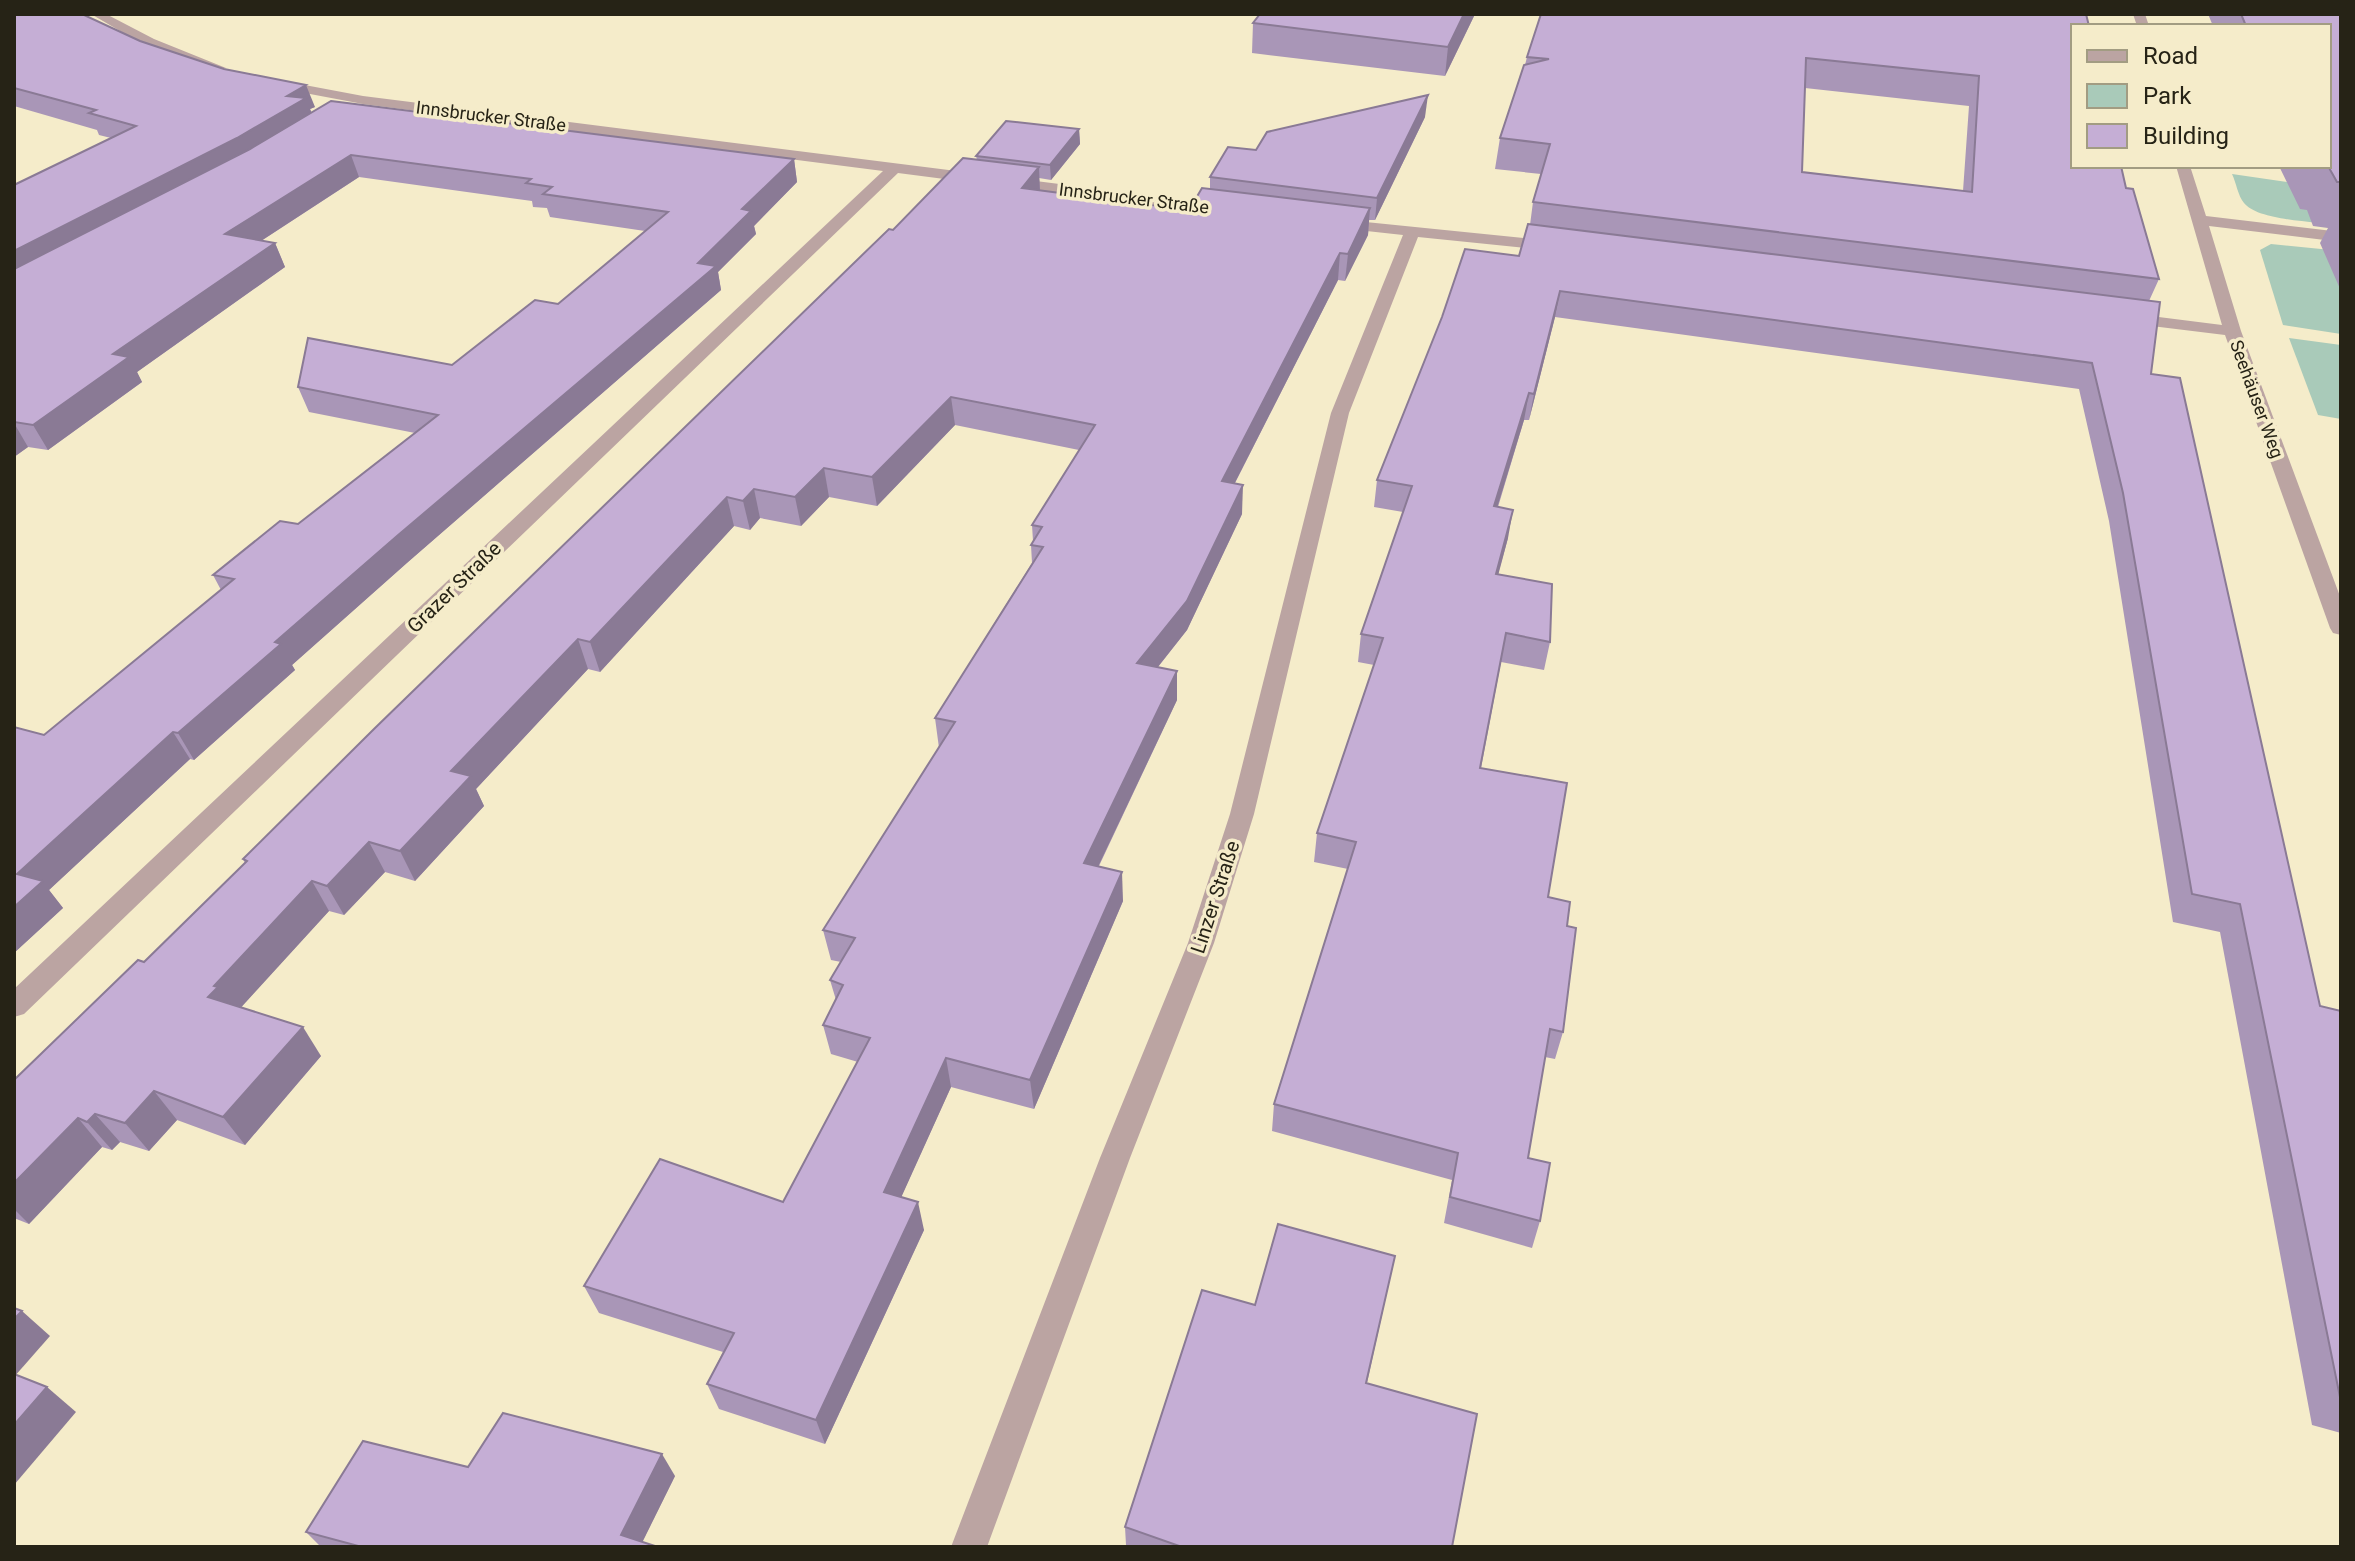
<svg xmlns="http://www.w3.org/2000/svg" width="2355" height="1561" font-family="Roboto,sans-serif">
<rect width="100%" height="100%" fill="#f5ecca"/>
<!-- green -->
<g fill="#a9cab9">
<path d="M2232,174L2287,182L2341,214V225C2319,222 2258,221 2244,203C2238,196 2236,182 2232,174Z"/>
<path d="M2271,244L2341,251V334L2283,325L2260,250Z"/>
<path d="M2289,338L2341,345V419L2318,415Z"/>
</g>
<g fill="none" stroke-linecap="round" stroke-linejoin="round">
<!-- minor -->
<g fill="#bba4a2" fill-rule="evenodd">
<path d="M91,14H106L154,39L226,68L214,71L144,45Z"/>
<path d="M2133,14H2145L2149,26H2137Z"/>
<path d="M278,80L363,96L1225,205L1233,210L1225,215L898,173L24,1014L14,1017V989L883,171L363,104L273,87V81Z"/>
<path d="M2176,166H2190L2206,216L2341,232V242L2209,226L2241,331L2341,599V635L2333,633L2330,628L2225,335L2127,323L2118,318L2127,313L2222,325Z"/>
<path d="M1336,219L1554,241L1562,246L1554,251L1418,237L1349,413L1254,814L1214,943L1130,1158L987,1547H951L1100,1158L1188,943L1230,814L1331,413L1403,235L1330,227L1328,224Z"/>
</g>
</g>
<!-- wall -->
<g fill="#a996b7" fill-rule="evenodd">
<path d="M14,14L140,41L315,107L310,109L312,113L794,159L797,182L754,226L756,234L718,272L721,290L408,562L292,665L295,670L194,760L190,759L49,890L63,908L14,953V727L44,735L221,590L213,575L298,524L415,433L309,412L298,387L452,365L558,304L645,231L550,217L547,208L533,207L532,201L359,177L261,241L275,243L285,267L137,372L142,382L48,450L28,447L14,457V185L111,138L99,135L97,130L14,106Z"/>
<path d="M1475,14L1445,76L1252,53L1253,23Z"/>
<path d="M2086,14L2126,188L2159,279L2149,301L2151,374L2320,1006L2341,1011V1433L2312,1425L2220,932L2173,922L2109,521L2079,389L1555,317L1529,420H1524L1498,507L1508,538L1498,574L1550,642L1544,670L1501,662L1481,768L1548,897L1567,926L1563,1032L1555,1059L1545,1057L1528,1158L1540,1221L1532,1248L1444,1223L1452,1180L1272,1131L1274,1104L1348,869L1314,862L1317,833L1374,665L1358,662L1361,634L1403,512L1374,507L1377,480L1519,256L1530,225L1533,202L1541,174L1495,169L1500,138L1525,65L1527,57ZM1805,88L1969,106L1963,191L1802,172Z"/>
<path d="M2208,14H2341V291L2320,243L2328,228L2313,226L2307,210L2300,209L2279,166H2329V26H2213Z"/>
<path d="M1425,117L1375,220H1369L1368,235L1345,281L1338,280L1235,483L1242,514L1187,630L1158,667L1177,700L1099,866L1123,901L1034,1109L951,1087L901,1197L924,1230L825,1444L719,1409L707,1384L723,1352L599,1313L584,1286L783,1202L858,1062L831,1054L823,1025L836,1000L830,980L841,962L831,960L823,930L939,748L935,718L1032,563L1031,545L1033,541L1032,525L1079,450L955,425L877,506L829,497L801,526L760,518L750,530L734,526L600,672L588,669L476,789L484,806L415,881L385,872L344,915L329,911L241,1007L321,1056L245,1145L177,1120L149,1151L120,1142L112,1150L102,1147L29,1224L14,1218V1080L144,962L245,863L243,859L893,230L977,160L976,156L1079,129L1080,144L1051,180L1039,178L1040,190L1189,210L1210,189V177L1256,150Z"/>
<path d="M1395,1256L1367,1383L1452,1547H1132L1126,1545L1125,1527L1255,1305Z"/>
<path d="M468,1467L675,1476L642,1542L658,1547H321L306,1532Z"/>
</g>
<!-- shaded-wall -->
<g fill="#8a7a95">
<path d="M1464,14H1475L1445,76L1448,47Z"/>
<path d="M306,85L315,107L310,109L314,120L14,282V251Z"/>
<path d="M1428,95L1425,117L1375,220L1377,198Z"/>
<path d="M1079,129L1080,144L1051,180L1050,165Z"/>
<path d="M351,155L359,177L235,258L225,234Z"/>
<path d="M794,159L797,182L754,226L756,234L718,272L721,290L408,562L292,665L295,670L194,760L178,733L275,642L698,263L742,209Z"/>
<path d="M1039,167L1040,193L1022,188Z"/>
<path d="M1370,208L1368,235L1345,281L1348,254Z"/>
<path d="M275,243L285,267L137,372L142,382L48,450L33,425L113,354Z"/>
<path d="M1340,253L1338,280L1221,510L1222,481Z"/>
<path d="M1560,291L1555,317L1529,420L1534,394Z"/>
<path d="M1529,393L1524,420L1489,534L1494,506Z"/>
<path d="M951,397L955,425L877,506L872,477Z"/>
<path d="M14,423L28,447L14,457Z"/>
<path d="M824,468L829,497L801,526L795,497Z"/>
<path d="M1243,485L1242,514L1187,630L1138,692L1137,663Z"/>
<path d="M754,489L760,518L750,530L743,501Z"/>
<path d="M727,497L734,526L600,672L590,642Z"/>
<path d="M1513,510L1508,538L1491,602L1496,574Z"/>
<path d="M578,639L588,669L476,789L484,806L415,881L400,851L451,771Z"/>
<path d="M1177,671V700L1086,892L1084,863Z"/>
<path d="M173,732L190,759L49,890L63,908L14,953V907L17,874Z"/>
<path d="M369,842L385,872L344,915L327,886Z"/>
<path d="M1122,872L1123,901L1034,1109L1030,1080Z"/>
<path d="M312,881L329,911L236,1013L208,997L214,986Z"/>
<path d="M303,1027L321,1056L245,1145L223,1117Z"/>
<path d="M946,1058L951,1087L891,1220L884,1192Z"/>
<path d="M154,1091L177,1120L149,1151L125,1123Z"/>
<path d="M95,1114L120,1142L112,1150L87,1122Z"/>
<path d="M78,1118L102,1147L29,1224L14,1209V1183Z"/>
<path d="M918,1202L924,1230L825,1444L816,1420Z"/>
<path d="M22,1311L50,1336L14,1377V1319Z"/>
<path d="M47,1387L76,1412L14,1485V1425Z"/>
<path d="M662,1454L675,1476L640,1547L621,1535Z"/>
</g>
<!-- building -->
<g fill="#c5aed5" stroke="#8a7a95" stroke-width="2" fill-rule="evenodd">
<path d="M14,14H82L140,41L224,69L306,85L287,96L306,98L237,138L14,251V185L136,126L89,113L96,110L14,88Z"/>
<path d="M1260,14H1464L1448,47L1253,23Z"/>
<path d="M1541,14H2086L2089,26H2073V166H2121L2126,188L2133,189L2159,279L1533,202L1550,144L1500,138L1524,65L1549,59L1527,57ZM1806,58L1979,76L1972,192L1802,172Z"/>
<path d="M2241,14H2341V182H2337L2328,166L2329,26H2246Z"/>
<path d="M1428,95L1377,198L1210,177L1228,147L1256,150L1267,132Z"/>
<path d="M331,101L794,159L742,209L751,211L698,263L716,266L397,536L275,642L281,644L178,733L173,732L17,874L43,881L14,907V727L44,735L234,579L213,575L280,521L298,524L438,415L298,387L308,338L452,365L535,300L558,304L668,212L543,194L552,187L526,183L531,179L351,155L225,234L275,243L113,354L129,357L33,425L14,422V269L250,149Z"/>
<path d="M1006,121L1079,129L1050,165L976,156Z"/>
<path d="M963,158L1039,167L1022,188L1189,210L1202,188L1370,208L1348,254L1340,253L1222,481L1243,485L1187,601L1137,663L1177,671L1084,863L1122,872L1030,1080L946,1058L884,1192L918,1202L816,1420L707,1384L734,1333L584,1286L660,1159L783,1202L870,1038L823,1025L843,985L830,980L855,938L823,930L955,722L935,718L1043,547L1031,545L1042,527L1032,525L1095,425L951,397L872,477L824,468L795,497L754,489L743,501L727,497L590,642L578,639L451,771L471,776L400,851L369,842L327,886L312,881L214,986L218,987L208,997L303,1027L223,1117L154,1091L125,1123L95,1114L87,1122L78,1118L14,1183V1080L138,960L144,962L247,861L243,859L374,729L889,229L893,230Z"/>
<path d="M1528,224L2160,302L2151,374L2180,378L2320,1006L2341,1011V1402L2240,904L2192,894L2123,493L2092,363L1560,291L1534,394L1529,393L1494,506L1513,510L1496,574L1552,584L1550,642L1506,633L1480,768L1567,783L1548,897L1570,902L1567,926L1576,928L1563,1032L1550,1029L1528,1158L1550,1163L1540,1221L1450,1197L1458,1153L1274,1104L1356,842L1317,833L1383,638L1361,634L1412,486L1377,480L1442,317L1465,249L1519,256Z"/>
<path d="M1278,1224L1395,1256L1366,1383L1477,1414L1452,1547H1182L1125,1527L1202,1290L1255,1305Z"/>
<path d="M14,1308L22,1311L14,1319Z"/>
<path d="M14,1374L47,1387L14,1425Z"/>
<path d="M503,1413L662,1454L621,1535L658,1547H362L306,1532L363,1441L468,1467Z"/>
</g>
<g text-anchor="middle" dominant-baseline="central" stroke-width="7" stroke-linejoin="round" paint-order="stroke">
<!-- far-street labels -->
<g font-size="18" fill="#262316" stroke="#f5ecca">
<text transform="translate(491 116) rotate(7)">Innsbrucker Straße</text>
<text transform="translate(1134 198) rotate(7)">Innsbrucker Straße</text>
<text transform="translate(2257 399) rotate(70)">Seehäuser Weg</text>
</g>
<!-- street labels -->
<g font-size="20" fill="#262316" stroke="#f5ecca">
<text transform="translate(454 587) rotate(-44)">Grazer Straße</text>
<text transform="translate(1215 897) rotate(-72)">Linzer Straße</text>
</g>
</g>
<!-- border -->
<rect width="2355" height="1561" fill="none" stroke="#262316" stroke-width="32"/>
<!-- legend -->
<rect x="2071" y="24" width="260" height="144" fill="#f5ecca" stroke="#a29c82" stroke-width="2"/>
<rect x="2087" y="50" width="40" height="12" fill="#bba4a2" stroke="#a29c82" stroke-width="2"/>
<text x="2143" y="64" font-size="24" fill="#262316">Road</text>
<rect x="2087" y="84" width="40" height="24" fill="#a9cab9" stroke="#a29c82" stroke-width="2"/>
<text x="2143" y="104" font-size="24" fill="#262316">Park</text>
<rect x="2087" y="124" width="40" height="24" fill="#c5aed5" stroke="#a29c82" stroke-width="2"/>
<text x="2143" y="144" font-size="24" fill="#262316">Building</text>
</svg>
